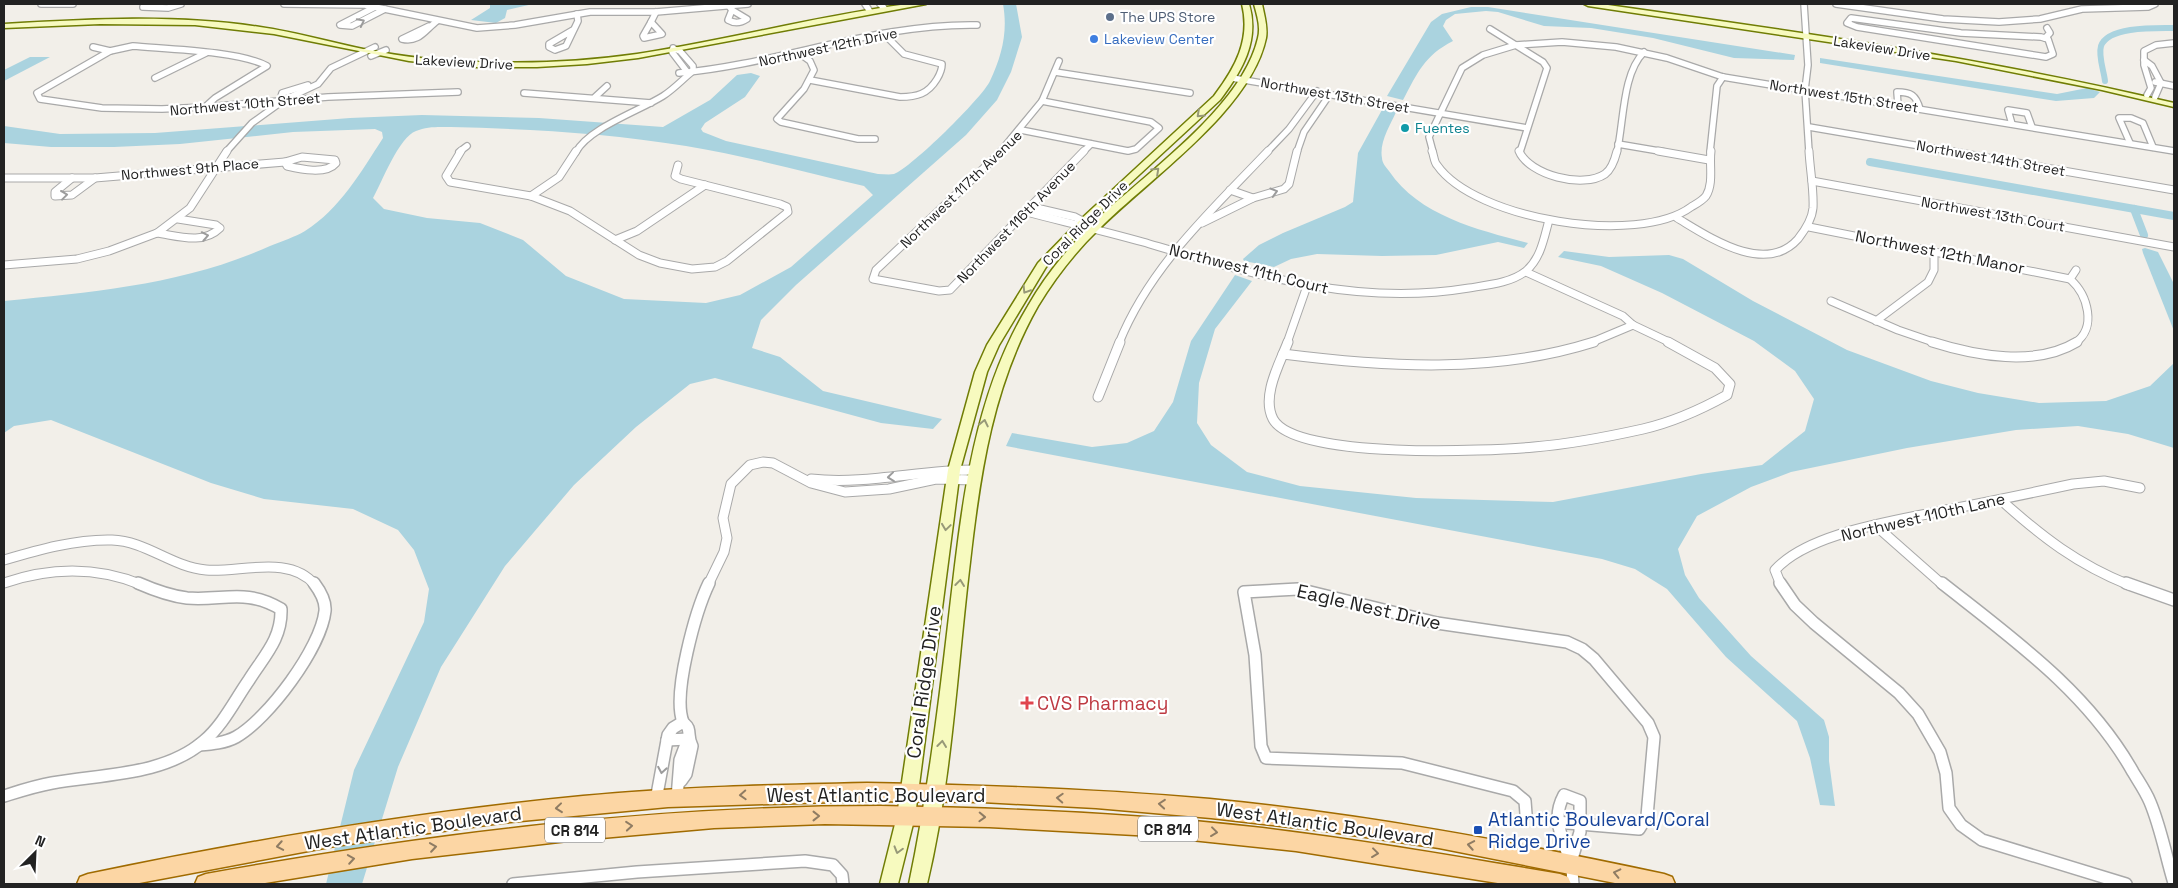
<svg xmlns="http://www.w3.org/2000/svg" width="2178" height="888" font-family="'Space Grotesk',sans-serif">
<rect width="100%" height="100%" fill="#f2efe9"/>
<!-- water -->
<g fill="#aad3df" fill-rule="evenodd">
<path d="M490,4H533L507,10L505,18L496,23L471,20L490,8Z"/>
<path d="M1003,4H1016L1022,37L1011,72L997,100L966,135L796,285L761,320L752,348L780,357L823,391L942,419L933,429L881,423L715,378L690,384L636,427L574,485L505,566L441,667L398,767L362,884H326L354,770L424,622L429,589L414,550L398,530L353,509L264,499L211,483L51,420L14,426L4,433V301C95,292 186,284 270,246C282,241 295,237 305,231C340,209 361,172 383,138L382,132L375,129L293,132L180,144L114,147H51L4,143V126L60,134L155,133L350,118L422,115L539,118L663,127L710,100L737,75L751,73L760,76L745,97L705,123L701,129L703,132L726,141L878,174C883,174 889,175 894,174C911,168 982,98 990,81C1002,55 1008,32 1003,4ZM451,127C529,129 608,133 686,146C746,156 805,172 864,186L873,195L791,267L740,295L706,303L624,299L566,276L523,240L480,223L427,218L384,209L373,198C382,182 399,137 416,131C427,126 440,127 451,127Z"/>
<path d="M1471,7H1488L1795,55L1794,60L1734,58L1653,38L1591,28L1544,26L1498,12L1486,11L1455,14L1446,20L1443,26L1453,41C1424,56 1418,72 1403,100L1387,96L1431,22L1442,14Z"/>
<path d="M30,57H50L4,81V70Z"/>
<path d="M1820,58L2057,94L2087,88L2100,92L2094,98L2056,101L1820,63Z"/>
<path d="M1383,108L1396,112C1390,126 1379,142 1382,158C1382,163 1386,167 1389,171C1419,216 1479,230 1528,243L1524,248L1498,242L1436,255L1382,256L1317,254L1291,259L1274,267L1244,261L1243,259L1259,245L1283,233L1345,207L1353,202L1358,153Z"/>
<path d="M2145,248L2158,252L2174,284V331L2143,253L2142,249Z"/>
<path d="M1564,251L1609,257L1669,255L1683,259L1753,301L1847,350L1931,381L1978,393L2039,403L2106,401L2150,386L2174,363V448L2128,434L2078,426L2016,430L1907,448L1791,472L1751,487L1697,516L1678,549L1685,575L1699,598L1751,656L1824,720L1829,737V761L1835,806L1820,805L1810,758L1797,721L1726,657L1667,589L1635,569L1602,559L1006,446L1012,433L1092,447L1127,443L1154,431L1173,402L1191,341L1235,275L1252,281L1215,329L1199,383L1197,423L1211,445L1247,472L1300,486L1416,498L1553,502L1701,474L1762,465L1805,431L1814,399L1795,371L1754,341L1662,293L1601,266L1558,257Z"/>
</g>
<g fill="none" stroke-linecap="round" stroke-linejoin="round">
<!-- canal-far1 -->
<path stroke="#aad3df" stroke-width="6" d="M2105,81C2104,71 2098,56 2101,46C2108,26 2157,28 2174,28"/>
<!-- canal -->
<g stroke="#aad3df" stroke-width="8">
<path d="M1870,162L2174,216"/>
<path d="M2134,209L2144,235"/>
</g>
<defs>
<g id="street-far3">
<path d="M41,4H73"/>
<path d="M284,4L365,5L477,28L515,25L590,12H656L748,4"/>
<path d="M865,4L869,10"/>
<path d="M880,4L884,8"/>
<path d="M1804,4L1808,65L1805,90L1809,152"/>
<path d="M1836,4L1943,19L1999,22L2040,19L2082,9L2148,7L2155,4"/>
<path d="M729,6L732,10"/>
<path d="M143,7L168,8L181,4"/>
<path d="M375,7L340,25L352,26L385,9"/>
<path d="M732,10L747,19C741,23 735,24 728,20Z"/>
<path d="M1851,18L1961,33L2041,37L2048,39L2053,54L2046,57L1857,27L1847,23Z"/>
<path d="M651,22L662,34L644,38L643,36Z"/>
<path d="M651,22L656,12"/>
<path d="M429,26L402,39C419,43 425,30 437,21"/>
<path d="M1490,29L1543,62L1547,68L1520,152"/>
<path d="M573,30L549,44V47L555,50L566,46L578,21L577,14"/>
<path d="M2045,38L2050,33L2047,28"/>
<path d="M133,46C166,49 240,51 267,66L215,98L205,107L162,109L102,108L40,99L37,93L110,51Z"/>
<path d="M93,47L110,51"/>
<path d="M673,48L672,52L688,73"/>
<path d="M799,53L810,61L814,70L804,89L777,119L781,122L858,139H875"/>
<path d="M371,56L386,50"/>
<path d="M2144,60L2152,66L2161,83L2155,97"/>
<path d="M1055,72L1190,93"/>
<path d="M679,73C780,64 876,23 977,25"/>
<path d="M1723,77L2174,151"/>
<path d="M155,78L206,53"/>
<path d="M1232,78L1527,128"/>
<path d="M810,80L900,97C917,97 928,94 937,79C940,74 942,69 942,64L904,54L884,34"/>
<path d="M2155,82L2174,86"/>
<path d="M524,93L651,103"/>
<path d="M2147,95L2151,88L2144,65V51L2156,45L2174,43"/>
<path d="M595,97L607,86"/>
<path d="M284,100L281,97L282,93L308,85"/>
<path d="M1898,105L1897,92C1911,92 1916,95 1920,109"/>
<path d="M205,107L328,97L458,92"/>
<path d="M2012,124L2008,110L2027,113L2032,127"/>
<path d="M1809,127L1955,152"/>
<path d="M1021,130L1128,151L1136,149L1159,128L1151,122L1042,101"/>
<path d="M2130,143L2119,118H2131L2143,123L2153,147"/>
<path d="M1618,144L1665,152"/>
<path d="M226,152L252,123L284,100L318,84L331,68L375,47"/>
<path d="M459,152L467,146"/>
<path d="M576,152C589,128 639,111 663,96C674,89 683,79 693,71V66L680,51L674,49"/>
<path d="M1000,152L1042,101L1059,61"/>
<path d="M1083,152L1091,144"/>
<path d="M1267,152L1289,129L1317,91"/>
<path d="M1297,152L1304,132L1330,94"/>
<path d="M1433,152L1429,137L1462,68L1483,55L1516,45L1562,42L1616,47L1667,58L1723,77"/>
<path d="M1617,152C1624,122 1622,74 1644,52"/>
<path d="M1710,152L1717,86L1723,77"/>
</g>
<g id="street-far2">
<path d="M461,151L446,176L450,182L531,196L570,211L639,255L660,263L692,269L715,267L727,261L788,212L787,207L780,204L681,179L675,176L678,165"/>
<path d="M1002,151L876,270L873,279L939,291L950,290L1084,151"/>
<path d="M1432,151C1434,155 1434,162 1437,165C1475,220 1638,246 1691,207C1696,204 1702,201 1706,196C1714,183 1709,165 1711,151"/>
<path d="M1519,151C1529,175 1583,189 1605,174C1612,169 1615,159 1617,151"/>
<path d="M1658,151L1709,160"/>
<path d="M1948,151L2174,190"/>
<path d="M302,157L335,160L336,163C326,175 300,169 287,166L285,162Z"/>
<path d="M4,178H95L285,162"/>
<path d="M72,178L55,192V196L72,195L95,178"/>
<path d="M1812,181L2174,247"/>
<path d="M1230,190L1253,198"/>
<path d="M531,196L559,177L576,151"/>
<path d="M1032,207L1075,217L1090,225"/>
<path d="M1026,212C1065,222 1104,231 1143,242C1252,274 1355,307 1469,288C1488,285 1511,283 1526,271C1541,258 1544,238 1549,220"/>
<path d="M1677,218C1709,237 1765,276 1798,239C1805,230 1812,220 1813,208C1814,190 1810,170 1809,151"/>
<path d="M1202,223L1253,198L1284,189L1289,184L1297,151"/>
<path d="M1809,227L2070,279"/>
<path d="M157,233C178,236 203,245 220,228L216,225L178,219"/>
<path d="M615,240L637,231L705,185"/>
<path d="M4,265L77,259L109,251L157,233L190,208L227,151"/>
<path d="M1526,272L1623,316L1633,325L1671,343"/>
<path d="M1831,301L1898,330L1936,343"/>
<path d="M1876,321L1928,282L1934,270V251"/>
<path d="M1119,343C1150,266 1212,210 1268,151"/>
<path d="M1287,343L1307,286"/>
<path d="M1590,343L1633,325"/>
<path d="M2075,343C2097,328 2088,295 2070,279L2076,270"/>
</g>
<g id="street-far1">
<path d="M1288,342C1280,363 1261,396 1273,419C1295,460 1490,451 1534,447C1571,444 1607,437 1643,429C1673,422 1700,410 1727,395L1730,384L1715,368L1668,342"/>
<path d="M1932,342C1976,356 2036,367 2077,342"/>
<path d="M1283,354C1386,367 1493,374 1594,342"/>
<path d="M1098,397L1120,342"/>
<path d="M811,479C866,485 919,470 974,470"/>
<path d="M2001,500C2042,537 2077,564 2129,585"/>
<path d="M1875,525L1943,585"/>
<path d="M4,560C38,550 76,539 112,540C146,541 172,567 206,570C239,573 290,554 315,585"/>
<path d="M4,583C51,567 96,566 142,585"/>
<path d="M708,585L724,552L727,538L723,518L731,484L750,465L763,462L773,463L811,483L845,492L889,489L936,479L973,480"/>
<path d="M1781,585L1775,570C1809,532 1897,521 1946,510C1988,502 2031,493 2073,484L2104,481L2140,488"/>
</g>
<g id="street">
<path d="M1780,583L1795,605L1814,623L1899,693L1918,714L1940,752L1946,773L1949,808L1961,825L1982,840L2126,884"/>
<path d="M1942,583C2013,639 2088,692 2133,772C2139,782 2146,792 2150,802C2161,828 2166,857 2174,883"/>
<path d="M2126,583L2174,600"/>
<path d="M667,740L688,739"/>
<path d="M199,745C212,744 225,743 236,737C268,719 321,648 325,611C326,601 320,591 314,583"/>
<path d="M681,781L686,774L692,746C688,739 690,734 688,728C687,725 684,724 683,722C672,694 696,610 709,583"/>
<path d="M4,796C20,791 35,786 52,783C101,774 164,776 204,741C223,725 235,700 249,680C264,656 282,639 281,609C246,588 223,601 187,598C170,596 154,590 138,583"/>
<path d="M677,798L680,760L688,739"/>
<path d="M656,800L668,735L673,728L683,722"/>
<path d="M1526,814L1525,801L1513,791L1402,763L1266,758L1261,746L1255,655L1244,592L1298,589L1437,623L1567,642L1582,649L1594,659L1648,723L1654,737L1647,816L1639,829L1556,822"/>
<path d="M1571,862L1580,832V801L1564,795C1550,821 1564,839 1571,864C1573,870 1572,877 1573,884"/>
<path d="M513,884L637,872L805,861L833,865L842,875L843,884"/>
</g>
<g id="secondary">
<path d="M908,4H926L638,58L587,64L537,67H472L409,61L274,34L195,25L100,24L4,28V24C89,19 176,14 260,27C295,32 329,42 363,49C404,57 445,62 486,62C537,64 587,61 637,54C728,40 817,16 908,4Z"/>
<path d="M1242,4H1249C1260,41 1242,71 1220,100L1087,223L1046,267L999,345L987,372L960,470L915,816L898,884H880L897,816L948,470L975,372L987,345L1038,263L1081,219L1214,96C1235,68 1251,40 1242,4Z"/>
<path d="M1254,4H1262C1264,15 1268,27 1266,38C1251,110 1150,178 1099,229C1076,251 1055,278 1038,306C993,385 980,473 970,562C957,669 952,779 927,884H909C927,798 938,712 948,625C961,516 970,402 1028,306C1045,276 1068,248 1092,224C1143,175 1242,108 1258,38C1261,27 1257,15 1254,4Z"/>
<path d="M1584,4H1601C1793,31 1985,58 2174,103V107L2102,90L1956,61L1588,6Z"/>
</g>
<g id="primary">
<path d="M867,783C981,785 1096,789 1210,799C1363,814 1514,842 1664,874L1672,877L1675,884H1620L1439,848L1325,831L1211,818L1096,808L982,802L867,801L668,807L501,823L335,846L134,884H77L80,877L88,874C252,840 416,812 583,796C677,787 772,785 867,783Z"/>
<path d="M880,806C1004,808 1129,813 1253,827C1356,839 1458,857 1560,874L1568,877L1571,884H1504L1296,851L1153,836L989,827L825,824L714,828L568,841L412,859L259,884H195L198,877L206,874C428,834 653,806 880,806Z"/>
</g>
</defs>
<!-- street-far3 casing -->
<use href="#street-far3" stroke="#a9a9a9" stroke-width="8"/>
<!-- street-far2 casing -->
<use href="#street-far2" stroke="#a9a9a9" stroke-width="9"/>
<!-- street-far1 casing -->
<use href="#street-far1" stroke="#a9a9a9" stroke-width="11"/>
<!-- street casing -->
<use href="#street" stroke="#a9a9a9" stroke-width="14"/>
<!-- secondary casing -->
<use href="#secondary" stroke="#707d05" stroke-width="3"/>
<!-- primary casing -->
<use href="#primary" stroke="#a06b00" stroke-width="3"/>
<!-- street-far3 -->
<use href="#street-far3" stroke="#fff" stroke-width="5.5"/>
<!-- street-far2 -->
<use href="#street-far2" stroke="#fff" stroke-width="7"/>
<!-- street-far1 -->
<use href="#street-far1" stroke="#fff" stroke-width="9"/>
<!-- street -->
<use href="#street" stroke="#fff" stroke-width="11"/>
<!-- secondary -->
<use href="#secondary" fill="#f7fabf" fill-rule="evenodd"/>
<!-- primary -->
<use href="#primary" fill="#fcd6a4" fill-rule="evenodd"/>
</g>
<!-- one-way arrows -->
<defs><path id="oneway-chevron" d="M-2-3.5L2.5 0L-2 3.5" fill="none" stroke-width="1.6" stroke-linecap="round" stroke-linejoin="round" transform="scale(1.25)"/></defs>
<g stroke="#9c9c9c">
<use href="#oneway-chevron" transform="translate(361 22) rotate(-27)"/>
<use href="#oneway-chevron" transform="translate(1274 192) rotate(-16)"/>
<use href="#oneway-chevron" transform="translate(64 195) rotate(-7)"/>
<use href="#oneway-chevron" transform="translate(205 236) rotate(-11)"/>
<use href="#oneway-chevron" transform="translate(891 477) rotate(174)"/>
<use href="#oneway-chevron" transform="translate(662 770) rotate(100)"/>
</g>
<g stroke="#979978">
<use href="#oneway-chevron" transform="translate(1200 114) rotate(137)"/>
<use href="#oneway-chevron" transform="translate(1156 171) rotate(-43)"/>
<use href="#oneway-chevron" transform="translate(1026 290) rotate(122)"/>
<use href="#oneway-chevron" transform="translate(984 423) rotate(-78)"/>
<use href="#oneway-chevron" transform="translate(946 527) rotate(98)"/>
<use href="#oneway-chevron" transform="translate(960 583) rotate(-83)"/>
<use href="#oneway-chevron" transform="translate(942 744) rotate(-83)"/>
<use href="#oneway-chevron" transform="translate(898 850) rotate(106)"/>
</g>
<g stroke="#8f7c63">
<use href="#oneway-chevron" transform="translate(743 795) rotate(177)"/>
<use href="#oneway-chevron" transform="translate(1060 798) rotate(-177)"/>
<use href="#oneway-chevron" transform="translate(1162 804) rotate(-175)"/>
<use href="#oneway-chevron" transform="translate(559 808) rotate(174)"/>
<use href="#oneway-chevron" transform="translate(816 816)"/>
<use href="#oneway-chevron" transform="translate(982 817) rotate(2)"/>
<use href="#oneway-chevron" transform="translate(629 826) rotate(-5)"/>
<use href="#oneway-chevron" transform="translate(1214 832) rotate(7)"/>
<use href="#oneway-chevron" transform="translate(1471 845) rotate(-170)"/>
<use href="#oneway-chevron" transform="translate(280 846) rotate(170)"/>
<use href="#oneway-chevron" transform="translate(433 847) rotate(-8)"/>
<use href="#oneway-chevron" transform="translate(1375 853) rotate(7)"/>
<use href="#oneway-chevron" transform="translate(351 859) rotate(-9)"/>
<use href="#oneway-chevron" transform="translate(1617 873) rotate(-167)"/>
</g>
<!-- markers -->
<circle fill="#5c6f8a" stroke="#fff" stroke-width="2" cx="1110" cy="17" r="5"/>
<circle fill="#3f7fe0" stroke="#fff" stroke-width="2" cx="1094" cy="39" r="5"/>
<circle fill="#0f9aa8" stroke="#fff" stroke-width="2" cx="1405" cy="128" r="5"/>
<path fill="#e0444e" stroke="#fff" stroke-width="2" d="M1024.5 695.5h5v5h5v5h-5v5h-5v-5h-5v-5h5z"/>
<rect fill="#1a4fb4" stroke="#fff" stroke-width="2" x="1473" y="825" width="10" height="10" rx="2.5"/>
<g text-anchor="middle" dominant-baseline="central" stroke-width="4.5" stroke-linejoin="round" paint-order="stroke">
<!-- far-service labels -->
<g font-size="14" fill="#4e5e75" stroke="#fff" text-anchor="start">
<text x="1120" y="17">The UPS Store</text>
</g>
<!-- far-shop labels -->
<g font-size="14" fill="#366cbe" stroke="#fff" text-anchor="start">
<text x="1104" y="39">Lakeview Center</text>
</g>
<!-- far-street labels -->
<g font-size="14" fill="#222" stroke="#fff">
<text transform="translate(828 47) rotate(-12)">Northwest 12th Drive</text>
<text transform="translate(1882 48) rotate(9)">Lakeview Drive</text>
<text transform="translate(464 62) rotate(3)">Lakeview Drive</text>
<text transform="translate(1335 95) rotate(10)">Northwest 13th Street</text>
<text transform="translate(1844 96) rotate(9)">Northwest 15th Street</text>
<text transform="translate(245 104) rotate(-5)">Northwest 10th Street</text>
<text transform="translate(1991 158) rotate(10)">Northwest 14th Street</text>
<text transform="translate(190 169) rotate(-5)">Northwest 9th Place</text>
<text transform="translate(961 189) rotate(-44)">Northwest 117th Avenue</text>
<text transform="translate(1993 214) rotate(10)">Northwest 13th Court</text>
<text transform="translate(1016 222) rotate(-46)">Northwest 116th Avenue</text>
<text transform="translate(1085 223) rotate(-45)">Coral Ridge Drive</text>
</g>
<!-- far-culture labels -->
<g font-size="14" fill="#0d838f" stroke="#fff" text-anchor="start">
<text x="1415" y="128">Fuentes</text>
</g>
<!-- shield labels -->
<g fill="#fff" stroke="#646464" stroke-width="1">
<rect x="1138" y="816.5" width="60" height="25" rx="4"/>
<rect x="545" y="817.5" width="60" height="25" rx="4"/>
</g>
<g font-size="15" font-weight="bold" fill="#222">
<text x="1168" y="829">CR 814</text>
<text x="575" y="830">CR 814</text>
</g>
<!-- street labels -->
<g font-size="16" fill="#222" stroke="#fff">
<text transform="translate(1940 252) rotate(11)">Northwest 12th Manor</text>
<text transform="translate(1249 269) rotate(14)">Northwest 11th Court</text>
<text transform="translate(1923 517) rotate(-13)">Northwest 110th Lane</text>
</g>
<!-- near-street labels -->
<g font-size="19" fill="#222" stroke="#fff">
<text transform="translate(1369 607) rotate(13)">Eagle Nest Drive</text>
<text transform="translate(924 682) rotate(-82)">Coral Ridge Drive</text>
<text x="876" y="795">West Atlantic Boulevard</text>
<text transform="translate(1325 824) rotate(8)">West Atlantic Boulevard</text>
<text transform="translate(413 828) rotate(-8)">West Atlantic Boulevard</text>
</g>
<!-- near-health labels -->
<g font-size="19" fill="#be3a42" stroke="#fff" text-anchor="start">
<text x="1037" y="703">CVS Pharmacy</text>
</g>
<!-- near-transit labels -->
<g font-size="19" fill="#164399" stroke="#fff" text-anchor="start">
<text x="1488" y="819">Atlantic Boulevard/Coral<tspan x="1488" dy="22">Ridge Drive</tspan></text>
</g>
</g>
<!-- border -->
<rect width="2178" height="888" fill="none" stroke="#222222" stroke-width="10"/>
<!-- north arrow -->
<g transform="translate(35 853) rotate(24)" stroke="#ffffff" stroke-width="4" paint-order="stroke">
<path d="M0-4L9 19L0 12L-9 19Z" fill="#222222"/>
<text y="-8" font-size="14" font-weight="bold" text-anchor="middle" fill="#222222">N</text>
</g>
</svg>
